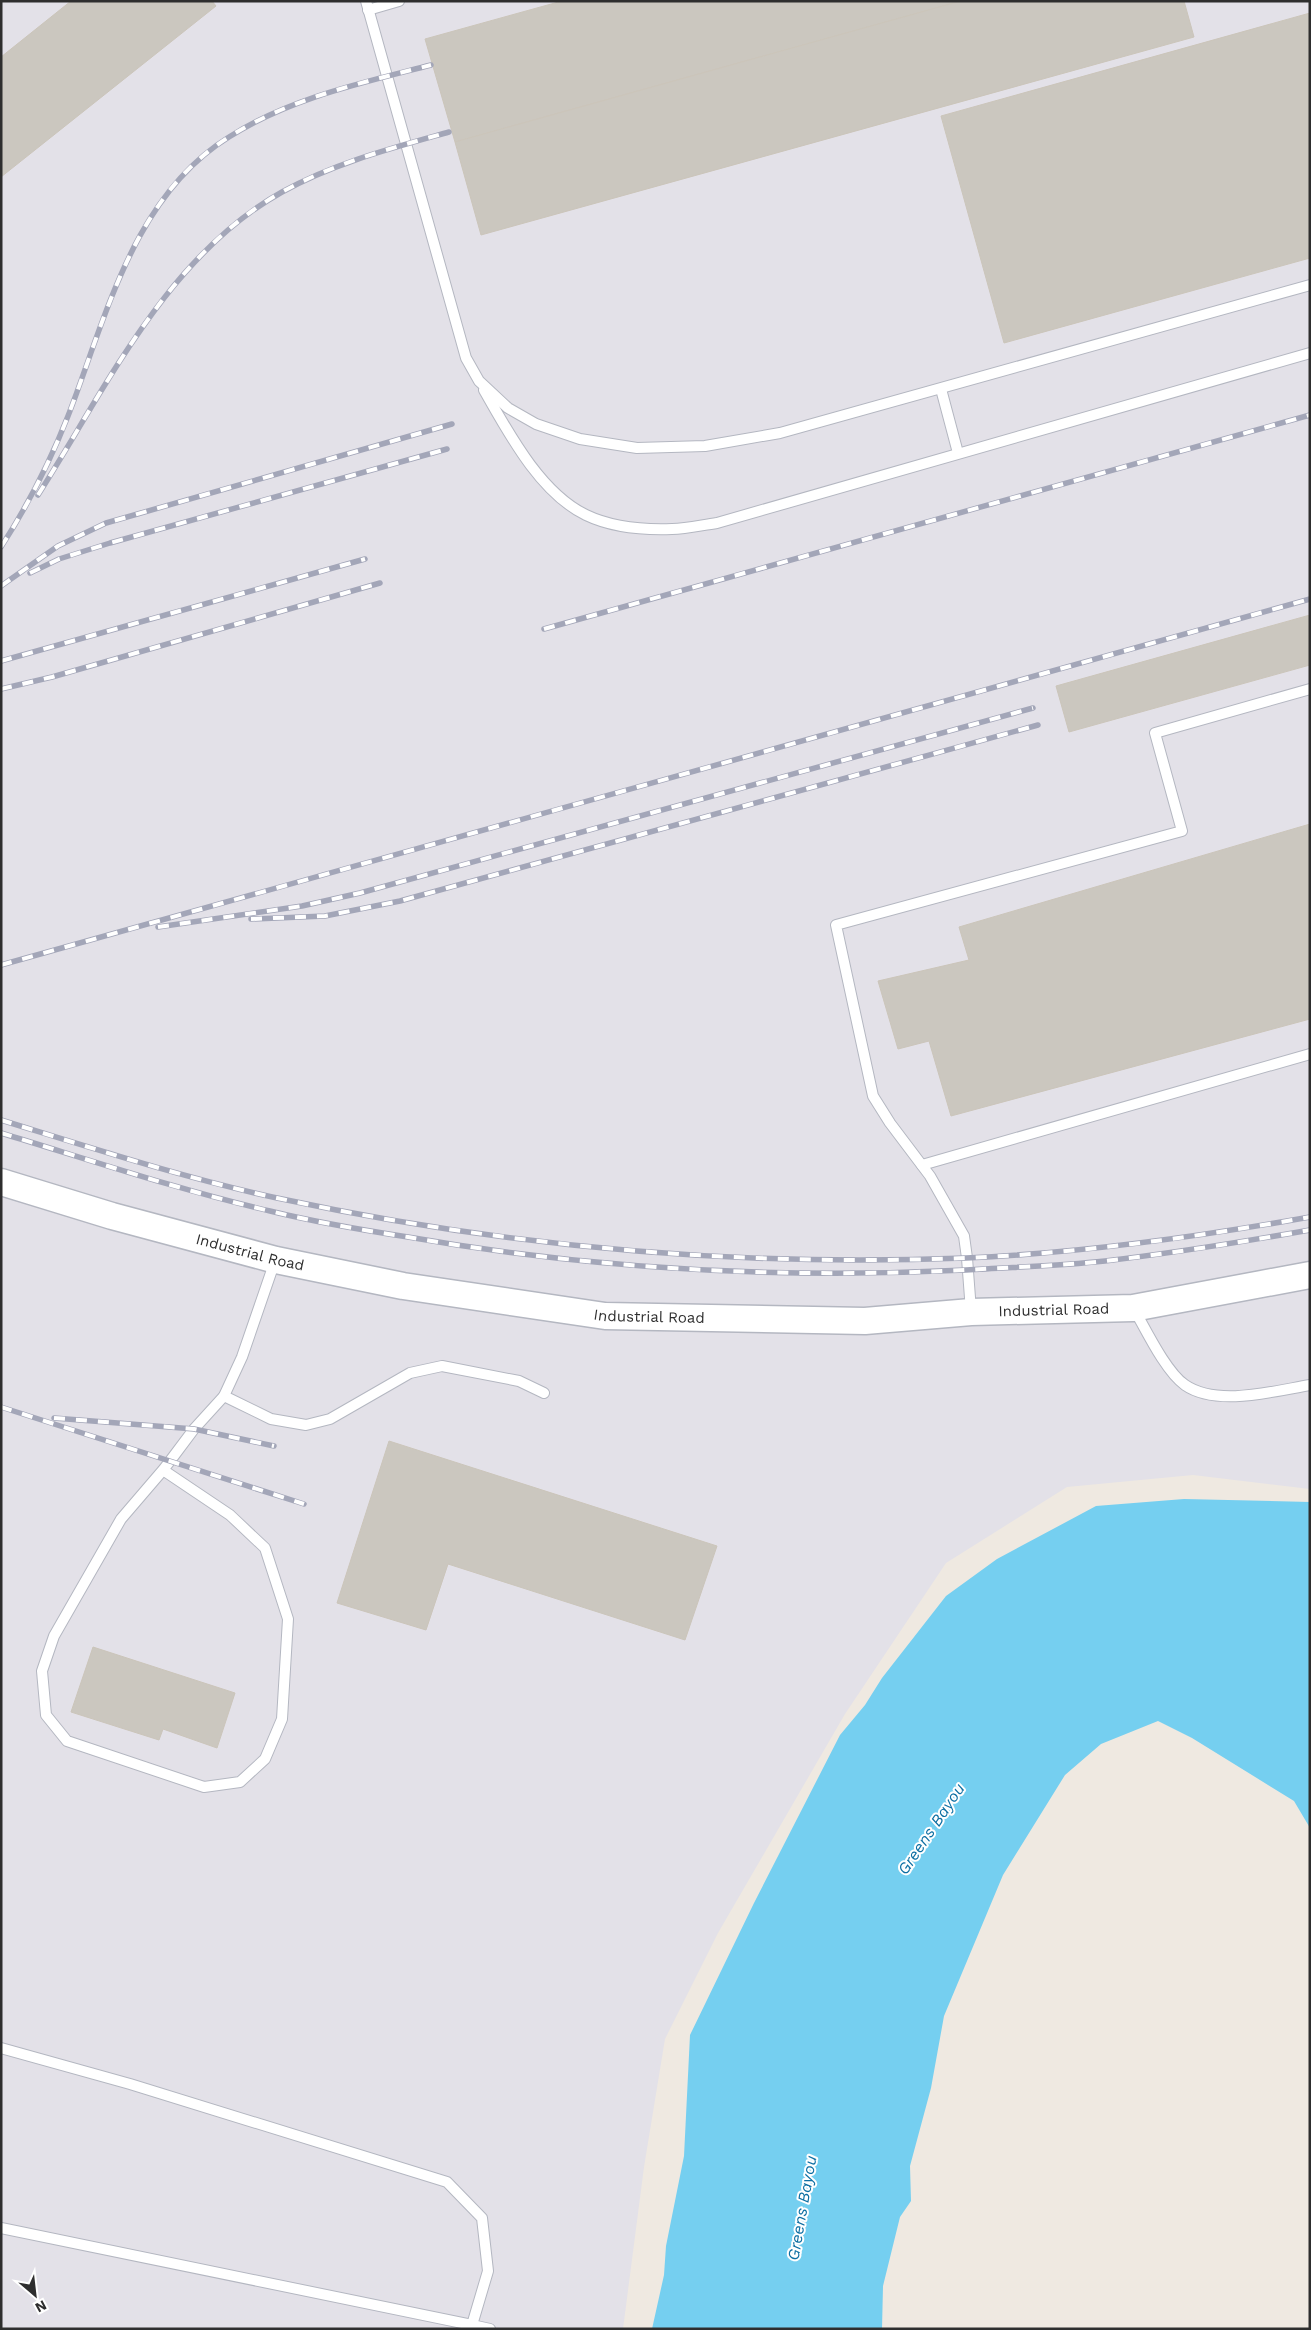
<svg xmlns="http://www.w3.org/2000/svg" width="1311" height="2330" font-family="'Work Sans',sans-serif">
<rect width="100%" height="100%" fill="#efe9e1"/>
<!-- industrial -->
<path fill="#e3e1e8" d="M1,1H1310V1489L1193,1475L1067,1487L946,1563L845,1714L718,1933L665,2039L644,2167L623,2329H1Z"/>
<!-- water -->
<path fill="#75cff0" d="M1184,1499L1310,1502V1828L1294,1801L1192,1738L1158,1721L1101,1744L1065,1775L1003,1875L944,2016L931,2088L910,2166L911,2201L900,2217L883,2286L882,2329H652L664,2275L666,2246L684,2156L690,2035L754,1903L840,1735L865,1705L882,1678L946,1596L997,1559L1096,1506Z"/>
<!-- building -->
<g fill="#cbc7bf" stroke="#cbc5ba">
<path d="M71,1H212L216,6L1,177V57Z"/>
<path d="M562,1H961L455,142L425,39Z"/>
<path d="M961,1H1184L1194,37L481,235L455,142Z"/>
<path d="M1310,13V258L1004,343L941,116Z"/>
<path d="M1310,615V665L1069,732L1056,686Z"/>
<path d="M1310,824V1019L951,1116L929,1041L898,1049L878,981L969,960L959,927Z"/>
<path d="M389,1441L717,1546L685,1640L448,1564L426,1630L337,1603Z"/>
<path d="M93,1647L235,1693L217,1748L163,1729L159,1740L71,1712Z"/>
</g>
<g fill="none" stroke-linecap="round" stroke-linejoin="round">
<defs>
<g id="service">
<path d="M366,1L466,358L479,381L508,408L536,424L580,439L637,448L705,446L780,433L1310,285"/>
<path d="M368,10L399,1"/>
<path d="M941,389L958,453"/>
<path d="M484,390C508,432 540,493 586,515C611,527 644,530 672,529C687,529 702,525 717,523L1310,353"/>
<path d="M922,1165L1310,1054"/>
<path d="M275,1261L242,1357L224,1396L271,1419L306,1425L330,1419L410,1373L442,1366L519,1381L544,1393"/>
<path d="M1134,1309C1146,1330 1166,1372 1185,1385C1217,1407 1274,1391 1310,1385"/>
<path d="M971,1311L967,1258L964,1236L930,1176L890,1123L873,1096L836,925L1182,831L1155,733L1310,689"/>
<path d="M163,1470L230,1515L265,1548L288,1619L282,1719L265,1759L240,1782L204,1787L67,1741L46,1715L42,1671L54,1636L121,1519L163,1470L170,1461L194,1429L224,1396"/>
<path d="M1,2048L130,2084L447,2182L482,2218L488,2271L472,2325L1,2228"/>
<path d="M472,2325L490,2329"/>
</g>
<g id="tertiary">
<path id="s1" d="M1,1182L112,1216L276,1260L403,1286L605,1316L865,1321L971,1312L1133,1308L1310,1275"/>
</g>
</defs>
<!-- service casing -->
<use href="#service" stroke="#b4b7c1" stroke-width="12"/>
<!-- tertiary casing -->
<use href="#tertiary" stroke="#b4b7c1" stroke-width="29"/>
<!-- service -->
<use href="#service" stroke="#fff" stroke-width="10"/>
<!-- tertiary -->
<use href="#tertiary" stroke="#fff" stroke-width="26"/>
<defs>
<g id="rail">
<path d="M38,495C106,388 167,256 282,192C334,163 392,148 449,132"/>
<path d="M1,547C28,505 50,462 68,416C106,318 133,196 229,137C290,98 361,83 431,65"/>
<path d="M30,573L59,559L110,543L447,449"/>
<path d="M1,586L58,546L106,523L452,424"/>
<path d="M544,629L1310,415"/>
<path d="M1,661L365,559"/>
<path d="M1,689L52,677L380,583"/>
<path d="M251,919L325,916L400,901L1038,725"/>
<path d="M158,927L302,906L360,893L1033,708"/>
<path d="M1,965L1310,599"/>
<path d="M1,1120C92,1148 184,1178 277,1198C502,1246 736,1267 966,1258C1081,1253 1197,1237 1310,1217"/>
<path d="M1,1133C90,1160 179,1190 270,1211C315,1222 362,1230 408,1237C592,1269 779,1279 966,1270C1012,1267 1059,1266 1105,1261C1174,1253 1242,1242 1310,1230"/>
<path d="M1,1407L304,1504"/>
<path d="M54,1418L194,1429L274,1446"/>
</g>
</defs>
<!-- rail casing -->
<use href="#rail" stroke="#a3a6b8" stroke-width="5.5"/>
<!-- rail -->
<use href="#rail" stroke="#fff" stroke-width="4" stroke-dasharray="11" stroke-linecap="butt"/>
</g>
<g text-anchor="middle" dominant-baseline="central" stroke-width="4" stroke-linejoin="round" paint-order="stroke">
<!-- street labels -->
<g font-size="15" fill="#2e2e2e" stroke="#fff">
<text stroke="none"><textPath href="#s1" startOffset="259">Industrial Road</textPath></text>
<text stroke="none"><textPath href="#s1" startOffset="1069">Industrial Road</textPath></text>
<text stroke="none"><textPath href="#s1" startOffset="664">Industrial Road</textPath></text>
</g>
<!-- water labels -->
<g font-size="16" font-style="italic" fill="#0d6fa3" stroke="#fff">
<text transform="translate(931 1829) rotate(-56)">Greens Bayou</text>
<text transform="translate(802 2208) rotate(-80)">Greens Bayou</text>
</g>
</g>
<!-- border -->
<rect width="1311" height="2330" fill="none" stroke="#2e2e2e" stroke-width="5"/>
<!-- north arrow -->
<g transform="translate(35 2295) rotate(152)" stroke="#ffffff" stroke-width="4" paint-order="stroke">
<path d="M0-4L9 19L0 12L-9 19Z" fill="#2e2e2e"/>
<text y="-8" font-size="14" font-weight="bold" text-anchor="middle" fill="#2e2e2e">N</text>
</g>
</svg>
